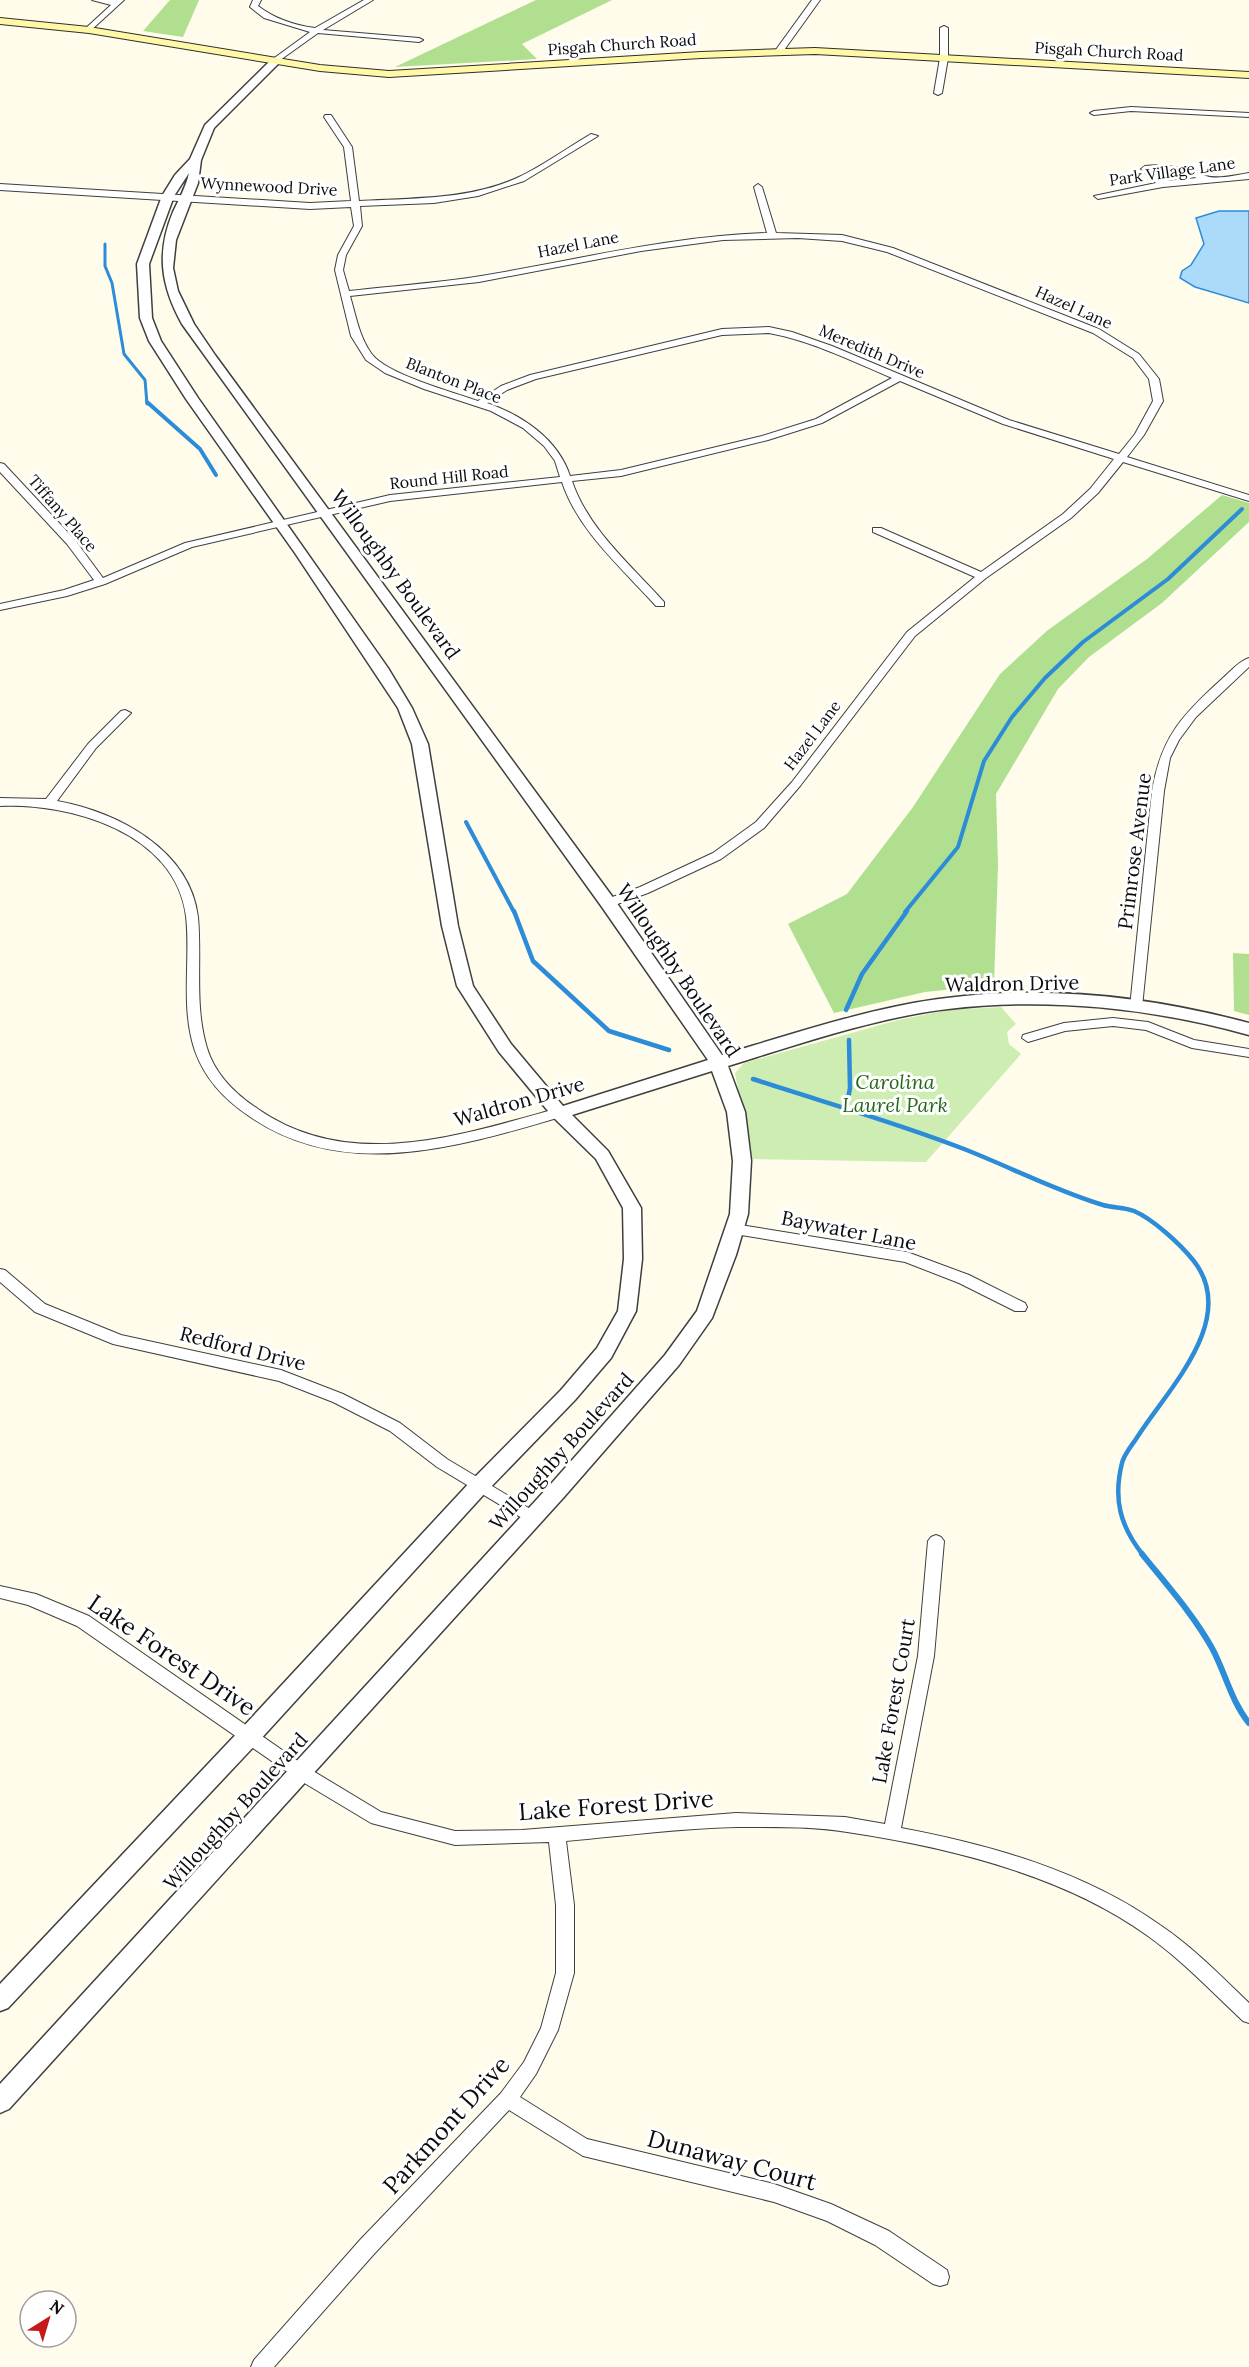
<svg xmlns="http://www.w3.org/2000/svg" width="1249" height="2367" font-family="Lora,serif">
<rect width="100%" height="100%" fill="#fffcec"/>
<!-- green -->
<path fill="#ceedb2" d="M1001,1007L1016,1024L1007,1032L1009,1044L1021,1054L926,1162L752,1159L735,1073L744,1063L898,1020L948,1010Z"/>
<!-- forest -->
<g fill="#b0df90">
<path d="M170,0H199L183,37L143,31Z"/>
<path d="M536,0H612L522,44L537,59L395,67Z"/>
<path d="M1222,495L1249,503V522L1162,603L1089,657L1058,689L996,794L998,865L994,985L925,992L834,1013L788,924L847,894L913,807L1000,674L1048,630L1147,559Z"/>
<path d="M1233,953L1249,954V1015L1234,1011Z"/>
</g>
<!-- water -->
<path fill="#abdafb" stroke="#2d8cd8" stroke-width="1.5" d="M1219,211H1249V303L1195,287L1180,278L1182,271L1191,265L1204,244L1196,218Z"/>
<g fill="none" stroke-linecap="round" stroke-linejoin="round">
<!-- stream-far3 -->
<path stroke="#2d8cd8" stroke-width="3" d="M105,244V266L112,283L124,354L145,380L147,404"/>
<!-- stream-far2 -->
<g stroke="#2d8cd8" stroke-width="4">
<path d="M147,402L200,449L216,475"/>
<path d="M466,822L514,912"/>
<path d="M905,912L958,847L984,761L1012,717L1045,678L1083,642L1168,579L1242,509"/>
</g>
<!-- stream-far1 -->
<g stroke="#2d8cd8" stroke-width="4.5">
<path d="M514,911L533,961L609,1031L669,1050"/>
<path d="M846,1010L862,974L907,911"/>
<path d="M753,1079C823,1102 895,1122 964,1149C1010,1167 1056,1191 1103,1205C1113,1208 1125,1207 1134,1211C1153,1219 1180,1244 1193,1260C1240,1318 1168,1389 1138,1436C1133,1444 1124,1454 1122,1463C1113,1499 1120,1526 1143,1555"/>
<path d="M846,1110L850,1088L849,1040"/>
</g>
<!-- stream -->
<path stroke="#2d8cd8" stroke-width="6" d="M1142,1554C1166,1584 1193,1614 1212,1648C1225,1672 1231,1701 1249,1723"/>
<defs>
<g id="minor">
<path d="M92,0H124L89,32H86V28L111,5Z"/>
<path d="M253,0H261L258,6C275,19 294,25 315,28L364,0H373L323,30L419,38L423,40L419,42L318,33L276,63L272,61L273,59L310,32L264,18L250,7Z"/>
<path d="M812,0H820L782,53H776L775,51Z"/>
<path d="M944,26L948,28V58L942,93L938,95L934,93L940,58V28Z"/>
<path d="M1131,107L1249,113V117L1131,111L1094,115L1090,113L1094,111Z"/>
<path d="M325,115H331L352,147L359,201C412,198 470,200 519,177C544,165 567,148 591,134L598,136L524,181L478,196L434,203L360,206L362,226L346,255L343,270L349,291C393,286 438,283 481,276C577,260 670,236 767,233L754,187L758,184L762,187L776,233L842,235L893,248L1099,329L1139,354L1159,379L1163,401L1144,435L1127,457L1249,495V501L1123,462L1098,493L1071,518L986,578L915,636L800,786L764,828L721,859L648,893L612,906H604L602,903L604,900L640,887L713,853L756,822L792,782L907,632L975,577L873,532V528H881L981,572L1063,514L1090,489L1114,459L1003,424L900,381L822,423L768,440L621,476L572,481C588,529 631,565 664,602V606H656C623,569 578,531 562,482L390,501L192,547L105,584L67,596L0,610V604L64,590L94,580L67,544L0,472V463L4,464L75,540L103,578L185,543L390,495L560,477L555,461L544,446L523,428L491,411L424,389L385,373L366,360L351,336L335,270L338,255L354,226L351,207L310,209L0,190V184L310,203L351,201L344,147L324,117ZM798,238L842,241L887,252L1093,333L1133,358L1149,379L1153,401L1135,434L1119,454L1009,420L832,346L792,332L769,327L722,329L530,375L501,386L478,401C453,392 385,374 371,353C359,336 356,316 350,296L479,282L641,251L723,240ZM769,333C812,341 852,361 892,378L816,419L762,436L621,470L570,476C558,439 522,415 487,403L507,390L536,379L722,335Z"/>
<path d="M1145,166C1167,163 1186,169 1206,176C1217,180 1237,175 1249,173V179L1163,187L1098,199L1094,196L1156,183L1141,169ZM1152,171L1177,172L1197,178L1165,181Z"/>
<path d="M1249,658V667L1196,717L1179,740L1170,758L1164,791L1142,1007L1140,1010H1132L1130,1007L1152,791C1161,737 1183,714 1223,678C1231,671 1239,661 1249,658Z"/>
<path d="M125,710L131,713L96,748L57,801C117,812 190,849 198,917C202,961 194,1005 207,1048C215,1074 235,1094 258,1109C350,1173 461,1135 559,1108L566,1113L564,1116C462,1146 345,1183 249,1116C225,1100 205,1079 195,1051C180,1007 191,960 186,916C175,832 70,803 0,806V798L46,799L88,744L121,711Z"/>
<path d="M1113,1018L1148,1022L1194,1040L1249,1049V1057L1192,1048L1146,1030L1113,1026L1065,1031L1028,1042L1022,1038L1023,1035L1064,1023Z"/>
<path d="M734,1224L907,1252L969,1275L1025,1303L1027,1307L1025,1311H1015L959,1283L905,1262L729,1233L727,1229Z"/>
<path d="M0,1269L5,1270L45,1304L121,1335L281,1370L343,1394L400,1423L447,1459L537,1513L540,1517L537,1521L532,1523L527,1521L437,1467L390,1431L333,1402L279,1381L113,1344L35,1312L0,1282Z"/>
<path d="M936,1535L941,1537L944,1541L934,1656L901,1828C991,1845 1084,1871 1160,1925C1193,1947 1221,1976 1249,2003V2023L1243,2021C1212,1992 1183,1961 1148,1936C1064,1875 948,1847 847,1832C812,1826 773,1827 738,1827C681,1828 623,1836 566,1841L574,1905V1973L558,2030L536,2074L520,2097L587,2139L774,2184L831,2204L889,2231L947,2270L949,2277L947,2284L940,2286L933,2284L875,2245L827,2221L774,2202L583,2156L509,2110L374,2254L274,2367H251L254,2360L360,2240L501,2093L524,2062L541,2028L556,1973V1905L549,1842L455,1845L371,1823L296,1778L77,1626L28,1605L0,1598V1586L36,1594L89,1616L308,1768L381,1812L455,1831L522,1830L736,1813L845,1817L885,1824L918,1656L928,1541L931,1537Z"/>
</g>
<path id="tertiary" d="M272,59L281,61L214,128L201,160L198,183L176,240L173,268L178,291L194,324L215,355L614,899L722,1055C792,1034 876,1006 947,998C1047,985 1152,997 1249,1023V1035C1153,1008 1047,997 948,1009C878,1017 796,1045 728,1066L745,1112L751,1161L748,1214L736,1255L712,1318L679,1365L564,1497L9,2109L0,2113V2084L550,1485L665,1355L697,1311L730,1214L733,1161L727,1112L712,1071L572,1115L608,1151L641,1208L642,1259L636,1311L611,1358L575,1400L486,1492L258,1742L8,2008L0,2011V1984L242,1728L472,1480L561,1390L597,1348L618,1311L624,1259L623,1208L596,1159L553,1117L499,1052L457,986L442,926L412,744L398,708L295,553L186,399L149,341L140,318L137,264L162,196L175,175L190,159L205,125ZM189,173C186,187 179,199 173,212C156,253 161,286 182,324L602,907L708,1060L563,1106L511,1044L473,986L458,926L428,744L412,708L388,668L198,398L161,341L152,318L149,264L174,196Z"/>
<path id="secondary" d="M0,18L89,27L320,65L389,71L701,52L815,48L1249,72V78L815,54L701,58L389,77L320,71L89,33L0,24Z"/>
</defs>
<!-- minor casing -->
<use href="#minor" stroke="#3f3f3f" stroke-width="2"/>
<!-- tertiary casing -->
<use href="#tertiary" stroke="#3f3f3f" stroke-width="3"/>
<!-- secondary casing -->
<use href="#secondary" stroke="#2e2e2e" stroke-width="2"/>
<!-- minor -->
<use href="#minor" fill="#fff" fill-rule="evenodd"/>
<!-- tertiary -->
<use href="#tertiary" fill="#fff" fill-rule="evenodd"/>
<!-- secondary -->
<use href="#secondary" fill="#fff9a7" fill-rule="evenodd"/>
</g>
<g text-anchor="middle" dominant-baseline="central" stroke-width="6" stroke-linejoin="round" paint-order="stroke">
<!-- far-street labels -->
<g font-size="16" fill="#0c0c0c" stroke="#fff">
<text transform="translate(622 44) rotate(-4)">Pisgah Church Road</text>
<text transform="translate(1109 51) rotate(3)">Pisgah Church Road</text>
<text transform="translate(1172 171) rotate(-8)">Park Village Lane</text>
<text transform="translate(269 186) rotate(3)">Wynnewood Drive</text>
<text transform="translate(578 244) rotate(-11)">Hazel Lane</text>
<text transform="translate(1074 307) rotate(24)">Hazel Lane</text>
<text transform="translate(872 351) rotate(23)">Meredith Drive</text>
<text transform="translate(454 380) rotate(21)">Blanton Place</text>
<text transform="translate(449 477) rotate(-6)">Round Hill Road</text>
<text transform="translate(63 513) rotate(49)">Tiffany Place</text>
<text transform="translate(812 735) rotate(-53)">Hazel Lane</text>
</g>
<!-- street labels -->
<g font-size="20" fill="#0c0c0c" stroke="#fff">
<text transform="translate(396 574) rotate(54)">Willoughby Boulevard</text>
<text transform="translate(1134 851) rotate(-83)">Primrose Avenue</text>
<text transform="translate(679 970) rotate(56)">Willoughby Boulevard</text>
<text transform="translate(1012 983) rotate(-1)">Waldron Drive</text>
<text transform="translate(519 1101) rotate(-16)">Waldron Drive</text>
<text transform="translate(849 1230) rotate(11)">Baywater Lane</text>
<text transform="translate(243 1348) rotate(14)">Redford Drive</text>
<text transform="translate(561 1451) rotate(-48)">Willoughby Boulevard</text>
<text transform="translate(893 1701) rotate(-80)">Lake Forest Court</text>
<text transform="translate(235 1811) rotate(-48)">Willoughby Boulevard</text>
</g>
<!-- park labels -->
<g font-size="20" font-style="italic" fill="#256918" stroke="#fff">
<text x="895" y="1081">Carolina<tspan x="895" dy="23">Laurel Park</tspan></text>
</g>
<!-- near-street labels -->
<g font-size="24" fill="#0c0c0c" stroke="#fff">
<text transform="translate(172 1655) rotate(34)">Lake Forest Drive</text>
<text transform="translate(616 1805) rotate(-4)">Lake Forest Drive</text>
<text transform="translate(446 2125) rotate(-48)">Parkmont Drive</text>
<text transform="translate(732 2160) rotate(15)">Dunaway Court</text>
</g>
</g>
<!-- north arrow -->
<g transform="translate(48 2319) rotate(37)"><circle r="28" fill="#ffffff" stroke="#9e9e9e" stroke-width="1.5"/>
<path d="M0-4.5L10 22L0 15L-10 22Z" fill="#c71919"/>
<text y="-9" font-size="16" font-weight="bold" text-anchor="middle" fill="#0c0c0c">N</text>
</g>
</svg>
